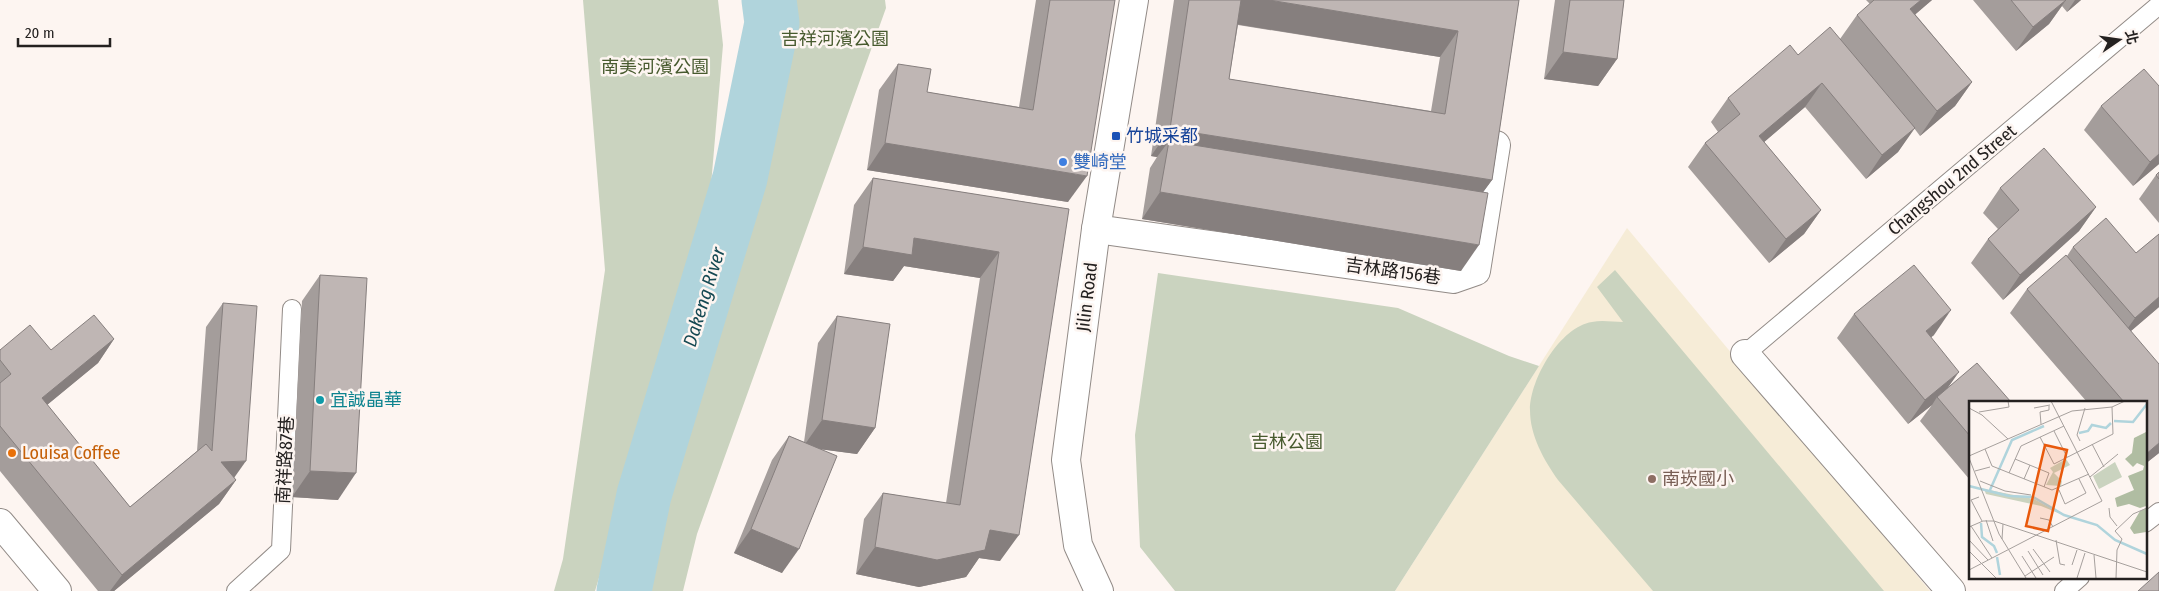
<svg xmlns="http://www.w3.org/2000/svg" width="2159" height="591" font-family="'Fira Sans Condensed','Noto Sans TC',sans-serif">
<rect width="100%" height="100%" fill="#fdf5f1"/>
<!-- education -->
<path fill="#f6ecd7" d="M1627,228L1930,591H1395Z"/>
<!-- green -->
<g fill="#cad3bf">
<path d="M583,0H718L723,45L708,220L595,591H554L563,559L605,270Z"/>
<path d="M795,0H885L886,8L697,534L683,591H644L796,39Z"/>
<path d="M1615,270L1884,591H1653L1558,480C1544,460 1530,436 1530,410C1530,379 1560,327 1592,322C1602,320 1613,322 1623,322L1597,287Z"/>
<path d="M1158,273L1398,308L1509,356L1539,366L1395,591H1175L1140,547L1135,435Z"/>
</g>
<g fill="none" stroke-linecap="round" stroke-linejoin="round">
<!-- river -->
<path stroke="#b0d4dc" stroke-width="55" d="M624,591L644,495L740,178L772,23L769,0"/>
<defs>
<g id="service">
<path d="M1745,354L2159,5"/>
<path d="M2145,523L2159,512"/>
<path d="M236,591L281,550L292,309"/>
<path d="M2064,591L2080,577"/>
</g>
<g id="minor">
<path d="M1096,229L1453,279L1476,271L1496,145"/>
<path d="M1745,354L1951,591"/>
<path d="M0,523L57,591"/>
<path d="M1099,591L1078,545L1066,460L1096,229L1134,0"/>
</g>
</defs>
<!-- service casing -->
<use href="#service" stroke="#928b87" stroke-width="20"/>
<!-- minor casing -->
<use href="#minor" stroke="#928b87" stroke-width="30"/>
<!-- service -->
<use href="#service" stroke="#fff" stroke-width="18"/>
<!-- minor -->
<use href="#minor" stroke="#fff" stroke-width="28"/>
</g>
<!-- wall -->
<g fill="#a49d9b" fill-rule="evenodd">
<path d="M1036,0H1115L1068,202L867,170L879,90L898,64L927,92L1019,107Z"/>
<path d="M1174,0H1519L1492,180L1483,192L1461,271L1142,219L1150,168L1157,157L1151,156ZM1238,25L1440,57L1431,111L1229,79Z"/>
<path d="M1555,0H1624L1617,59L1598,86L1544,79Z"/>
<path d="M1866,0H1932L1915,14L1972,82L1955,106L1920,136L1914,128L1898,152L1866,179L1805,107L1764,142L1821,210L1804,234L1769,263L1688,167L1705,143L1718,132L1711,122L1728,98L1798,55L1840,39L1857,15L1870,4Z"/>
<path d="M1973,0H2081L2067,12L2062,6L2049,24L2016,51Z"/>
<path d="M2159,86V164L2133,186L2084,130L2101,106Z"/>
<path d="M2159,172V223L2139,199L2156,175Z"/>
<path d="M873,178L1069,209L1000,561L979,558L966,577L919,587L856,574L864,519L883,493L946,503L980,278L904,266L893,281L844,274L854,205Z"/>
<path d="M2000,188L2096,207L2079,231L2003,300L1971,263L1988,239L1998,229L1983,213Z"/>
<path d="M2159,234V307L2131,331L2159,453L2145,464V402H2087L2010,313L2027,289L2067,256L2073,247L2136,253Z"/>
<path d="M320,275L338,500L292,497L302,301Z"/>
<path d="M223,303L234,478L236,480L219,504L114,591H98L0,471V350H51L114,339L98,363L47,405L130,507L197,451L206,327Z"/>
<path d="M1854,314L1934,335L1931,337L1948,388L1970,402V480L1920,421L1932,405L1908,424L1837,338Z"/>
<path d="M837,316L875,428L857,454L820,449L782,573L734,553L772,460L789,436L804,442L818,343Z"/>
</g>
<!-- shaded-wall -->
<g fill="#867f7e">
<path d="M1239,0H1269L1458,31L1440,57L1223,22Z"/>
<path d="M1921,0H1932L1894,33L1910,9Z"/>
<path d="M2066,0L2049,24L2016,51L2033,27Z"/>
<path d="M2075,0H2081L2067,12Z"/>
<path d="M1563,52L1617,59L1598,86L1544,79Z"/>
<path d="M1972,82L1955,106L1920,136L1937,111Z"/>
<path d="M1822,83L1805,107L1742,161L1759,136Z"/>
<path d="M1915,128L1898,152L1866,179L1882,155Z"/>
<path d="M1170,129L1492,180L1473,206L1169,141L1157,157L1151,156Z"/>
<path d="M885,143L1087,176L1068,202L867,170Z"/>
<path d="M2159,154V164L2133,186L2150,162Z"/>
<path d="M1160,192L1479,245L1461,271L1142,219Z"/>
<path d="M2096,207L2079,231L2003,300L2020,275Z"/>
<path d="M1821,210L1804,234L1769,263L1786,239Z"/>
<path d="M914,238L999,252L980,278L904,266L893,281L844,274L863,247Z"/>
<path d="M2159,297V307L2118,342L2135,318Z"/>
<path d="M1951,310L1934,335L1909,355L1926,331Z"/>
<path d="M114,339L98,363L25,423L42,398Z"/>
<path d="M1959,372L1942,396L1937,397L1932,405L1908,424L1925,400Z"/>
<path d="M822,420L875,428L857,454L803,447Z"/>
<path d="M2159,443V453L2145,464V455Z"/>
<path d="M246,461L229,485L221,462Z"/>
<path d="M310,471L356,473L338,500L292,497Z"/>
<path d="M236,480L219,504L114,591H110L122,575Z"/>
<path d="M751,529L799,549L782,573L734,553Z"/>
<path d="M990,530L1019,535L1000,561L979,558L966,577L919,587L856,574L875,547Z"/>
</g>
<!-- building -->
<g fill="#bfb6b4" stroke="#867f7e">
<path d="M1050,0H1115L1087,176L885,143L898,64L931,69L927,92L1033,110Z"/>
<path d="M1189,0H1241L1229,79L1445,114L1458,31L1269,0H1519L1492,180L1170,129Z"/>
<path d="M1570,0H1624L1617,59L1563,52Z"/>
<path d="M1874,0H1921L1910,9L1972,82L1937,111L1857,15Z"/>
<path d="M2011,0H2066L2033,27Z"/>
<path d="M1830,27L1915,128L1882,155L1822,83L1759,136L1821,210L1786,239L1705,143L1740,114L1728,98L1790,45L1798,55Z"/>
<path d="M2144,69L2159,86V154L2150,162L2101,106Z"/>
<path d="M1169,141L1488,193L1479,245L1160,192Z"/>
<path d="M2044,148L2096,207L2020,275L1988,239L2019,210L2000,188Z"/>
<path d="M2159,172V179L2156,175Z"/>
<path d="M873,178L1069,209L1019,535L990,530L985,550L937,560L875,547L883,493L960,505L999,252L914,238L912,255L863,247Z"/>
<path d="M2106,218L2136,253L2159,234V297L2135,318L2073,247Z"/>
<path d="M2066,255L2159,364V443L2145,455V402H2124L2027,289Z"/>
<path d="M1914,265L1951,310L1926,331L1959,372L1925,400L1854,314Z"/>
<path d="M320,275L367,278L356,473L310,471Z"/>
<path d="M223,303L257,306L246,461L221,462L236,480L122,575L0,426V383L11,374L0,360V350L30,325L51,350L94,315L114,339L42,398L130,507L206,444L212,451Z"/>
<path d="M837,316L890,324L875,428L822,420Z"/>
<path d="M1977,363L2011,402H1970V436L1937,397Z"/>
<path d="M789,436L837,456L799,549L751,529Z"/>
<path d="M2159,572V591H2138Z"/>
</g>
<!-- markers -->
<rect fill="#1a4fb4" stroke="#fdf5f1" stroke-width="2" x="1111" y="131" width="10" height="10" rx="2.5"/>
<circle fill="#3f7fe0" stroke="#fdf5f1" stroke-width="2" cx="1063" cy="162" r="5"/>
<circle fill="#0f9aa8" stroke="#fdf5f1" stroke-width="2" cx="320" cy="400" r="5"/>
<circle fill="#e8710a" stroke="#fdf5f1" stroke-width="2" cx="12" cy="453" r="5"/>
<circle fill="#8d6e63" stroke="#fdf5f1" stroke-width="2" cx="1652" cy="479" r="5"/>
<g text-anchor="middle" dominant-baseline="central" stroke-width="5" stroke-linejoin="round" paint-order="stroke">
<!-- park labels -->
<g font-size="18" fill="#475a2e" stroke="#fdf5f1">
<text x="835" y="39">吉祥河濱公園</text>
<text x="655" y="67">南美河濱公園</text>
<text x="1287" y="442">吉林公園</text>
</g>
<!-- transit labels -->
<g font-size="18" fill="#164399" stroke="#fdf5f1" text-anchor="start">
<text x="1126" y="136">竹城采都</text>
</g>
<!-- shop labels -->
<g font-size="18" fill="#366cbe" stroke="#fdf5f1" text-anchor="start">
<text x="1073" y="162">雙崎堂</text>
</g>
<!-- street labels -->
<g font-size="18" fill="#242120" stroke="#fdf5f1">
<text transform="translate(1952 180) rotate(-40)">Changshou 2nd Street</text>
<text transform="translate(1393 271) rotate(8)">吉林路156巷</text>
<text transform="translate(1087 297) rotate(-83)">Jilin Road</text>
<text transform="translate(285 460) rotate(-87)">南祥路87巷</text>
</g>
<!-- culture labels -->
<g font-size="18" fill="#0d838f" stroke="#fdf5f1" text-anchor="start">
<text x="330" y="400">宜誠晶華</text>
</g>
<!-- food labels -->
<g font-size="18" fill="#c56008" stroke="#fdf5f1" text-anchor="start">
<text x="22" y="453">Louisa Coffee</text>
</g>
<!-- education labels -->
<g font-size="18" fill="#785e54" stroke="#fdf5f1" text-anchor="start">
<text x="1662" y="479">南崁國小</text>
</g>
<!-- water labels -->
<g font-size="19" font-style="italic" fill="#154953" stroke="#fdf5f1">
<text transform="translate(704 297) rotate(-73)">Dakeng River</text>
</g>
</g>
<!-- overview -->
<g transform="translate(1969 401)">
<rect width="178" height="178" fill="#fdf5f1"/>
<path d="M97,58L101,64L85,72L93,80L92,85L77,84L84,71L81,67ZM146,61L153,76L130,88L124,75ZM15,88L65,98L94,114L72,105L17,93Z" fill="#cad3bf"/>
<path d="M177,31V105L171,107L160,103L148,106L146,97L165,89L159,75L174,69L175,65L168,62L164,66L156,58L163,52L165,37ZM177,107V131L165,133L161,127L171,110Z" fill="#b0bda2"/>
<path fill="none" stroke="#b0d4dc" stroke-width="2.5" d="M145,20L164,21L178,3M110,32L119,30L123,24L137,27L142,22M0,85L40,95L64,96L95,114L128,124L146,139L178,153M21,89L43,39L75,25M12,122L13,136L25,145L28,152M28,156L31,174"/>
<path fill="none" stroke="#a6a09d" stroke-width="1" d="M0,7L13,14L39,38M65,7L81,4M10,11L40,6L39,0M72,23L71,11L80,9V5M85,30L98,56M71,36L85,63L144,33L143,6M111,40L108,34L116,7M123,43L135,66M16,48L23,65L83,89L120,73M0,55L103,10L143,6L156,0M0,57L30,133L57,177M46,58L80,72L75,86M6,70L21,66M40,72L52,45L95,25M121,76L149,53M55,78L61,64M11,80L36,90L62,94M90,89L96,103L117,92L110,78M10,96L2,99L13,120M140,107L141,116L148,125M71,117L80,119L84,126M17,119L24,140M2,125L23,157M0,126L14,120H25L178,171M33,138L34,123M0,139L19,159M87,139L91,163L96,164M64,148L81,171M0,150L27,177M59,150L74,174M125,154L127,177M53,155L67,177M103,164L108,149M0,169L133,100L82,0M56,175L85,156M108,177L116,152M147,177L148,149L153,138L146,130L164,113L178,107"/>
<path fill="#e8590c" fill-opacity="0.15" stroke="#e8590c" stroke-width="2.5" d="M76,44L98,49L79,130L57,125Z"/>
<rect width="178" height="178" fill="none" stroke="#242120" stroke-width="2.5"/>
</g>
<!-- north arrow -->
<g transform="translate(2119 40) rotate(77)" stroke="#fdf5f1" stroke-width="4" paint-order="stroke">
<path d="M0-4L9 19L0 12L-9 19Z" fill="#242120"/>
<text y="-8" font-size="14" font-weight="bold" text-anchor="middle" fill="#242120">北</text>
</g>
<!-- scale -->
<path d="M18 38v8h92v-8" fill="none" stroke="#242120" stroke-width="2.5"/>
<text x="25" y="38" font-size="15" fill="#242120" stroke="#fdf5f1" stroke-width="4" paint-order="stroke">20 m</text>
</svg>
